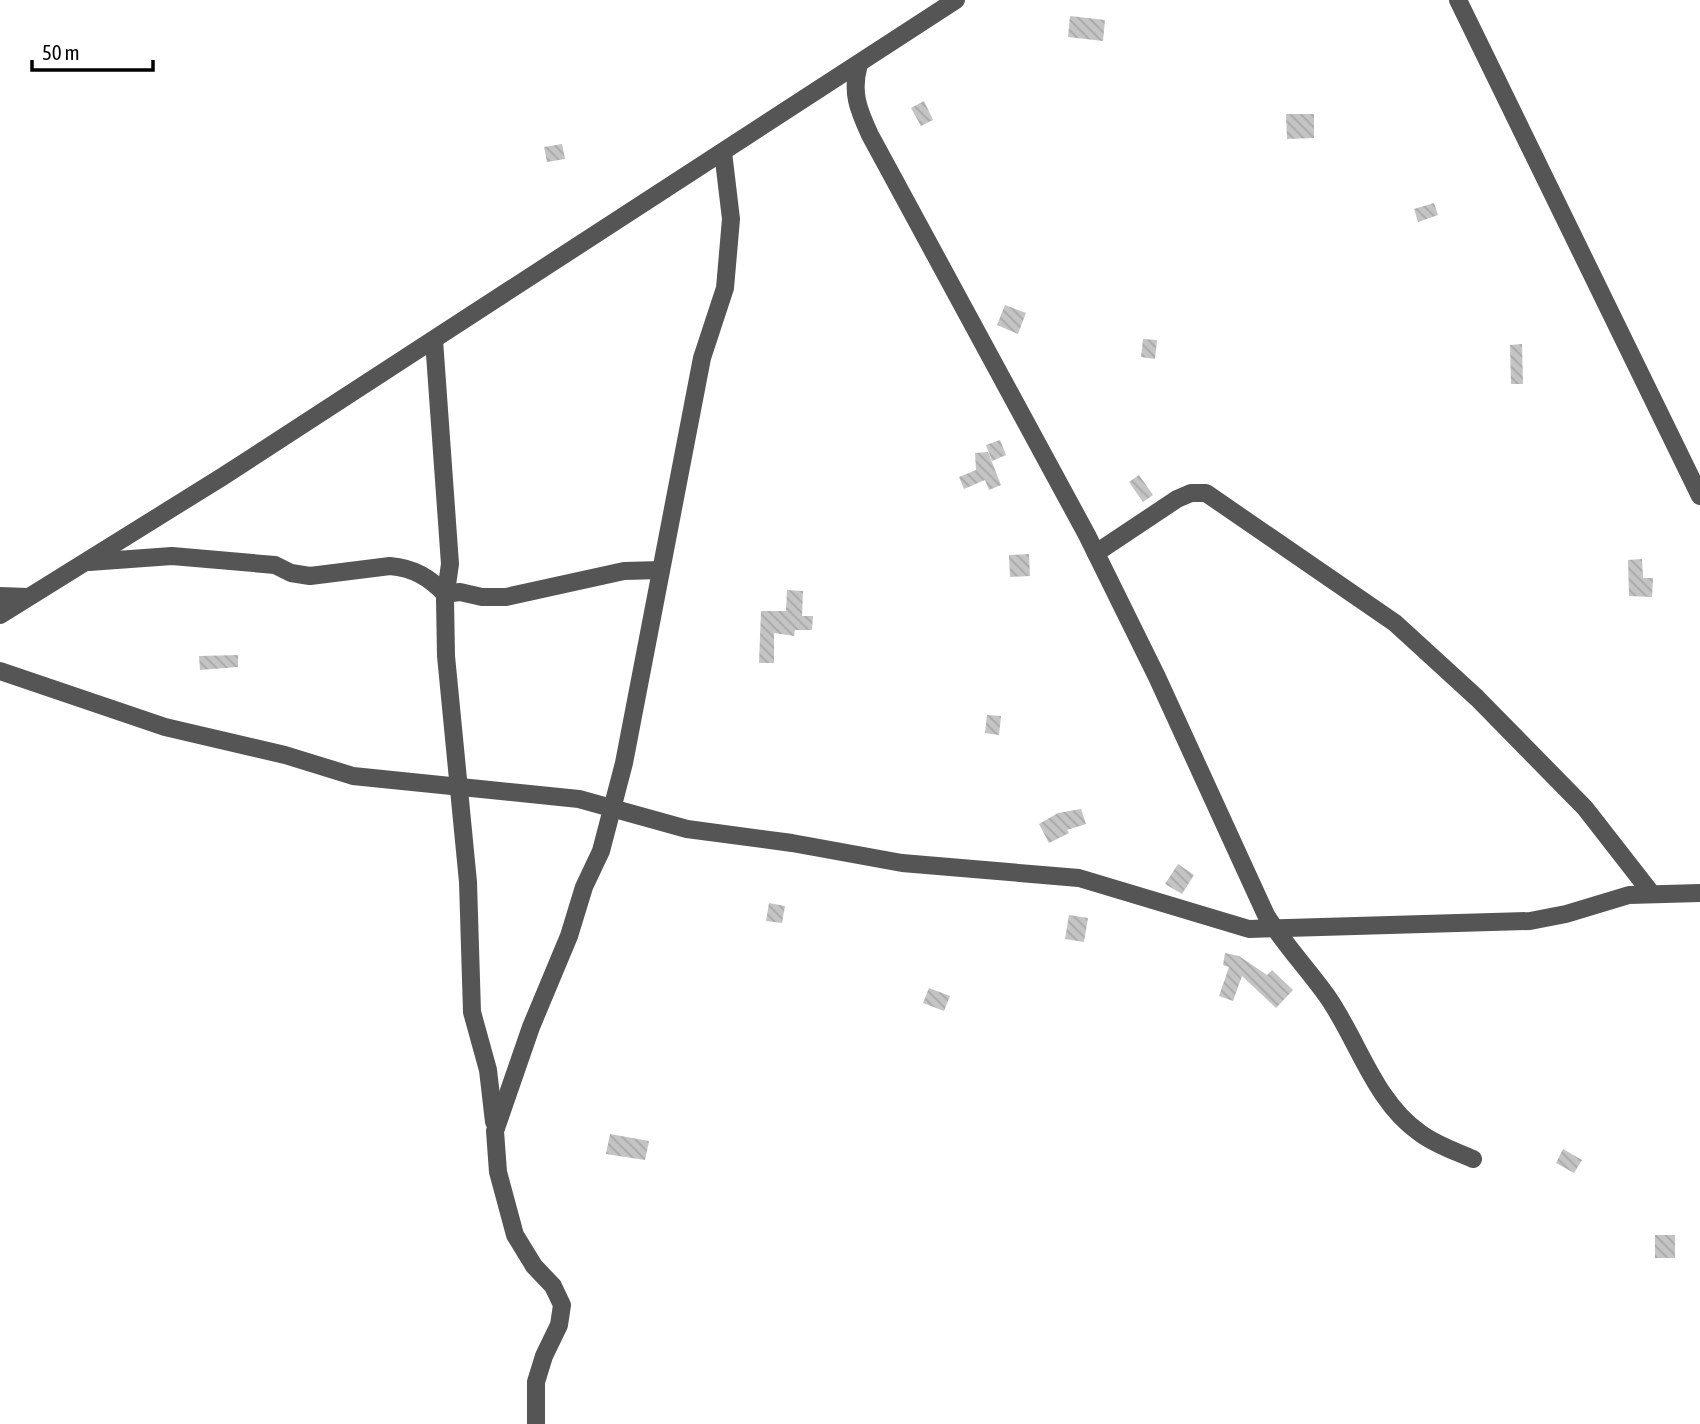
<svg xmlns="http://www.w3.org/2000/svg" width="1700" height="1424" font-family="'Asap Condensed',sans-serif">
<defs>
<pattern id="building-back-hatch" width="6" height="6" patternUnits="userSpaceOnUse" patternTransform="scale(1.75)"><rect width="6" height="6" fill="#c4c4c4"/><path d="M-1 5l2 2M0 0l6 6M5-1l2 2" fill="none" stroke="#a7a7a7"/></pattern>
</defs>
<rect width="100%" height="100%" fill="#fff"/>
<!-- building -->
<g fill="url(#building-back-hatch)">
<path d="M1070,16L1105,20L1103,41L1068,37Z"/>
<path d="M924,101L933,120L921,126L911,108Z"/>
<path d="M1286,114H1314V138L1287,139Z"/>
<path d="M562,144L565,159L547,162L544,147Z"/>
<path d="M1434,203L1438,215L1418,222L1414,209Z"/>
<path d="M1005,305L1026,313L1018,334L997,325Z"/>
<path d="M1143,339L1157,340L1155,359L1141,357Z"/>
<path d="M1522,344L1523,384H1511L1510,345Z"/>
<path d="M1000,440L1006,455L992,461L986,445Z"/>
<path d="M988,452L1001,485L989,490L985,480L964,489L959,477L976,470L975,453Z"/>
<path d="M1139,475L1153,495L1143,502L1129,482Z"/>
<path d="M1029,554L1030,576L1010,577L1009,555Z"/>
<path d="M1642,559L1643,578H1653L1652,597L1629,596L1628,560Z"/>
<path d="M787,590L803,591L802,616H813L812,630H795L794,636L774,633V663H759L761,611H786Z"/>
<path d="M238,655V667L200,670L199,656Z"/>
<path d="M987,715L1001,716L999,735L985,733Z"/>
<path d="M1081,809L1086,824L1067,830L1069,833L1049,843L1039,824L1058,813Z"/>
<path d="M1178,864L1194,875L1182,894L1165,884Z"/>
<path d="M769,903L785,906L782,923L766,921Z"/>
<path d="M1069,915L1088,918L1084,942L1065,939Z"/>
<path d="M1225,953L1239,956L1267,975L1272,970L1293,990L1276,1008L1242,976L1233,1001L1219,996L1229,967L1223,965Z"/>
<path d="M929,988L950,996L944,1011L923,1003Z"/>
<path d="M610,1134L649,1141L645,1160L606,1154Z"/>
<path d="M1563,1149L1582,1160L1574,1173L1556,1163Z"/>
<rect x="1655" y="1235" width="20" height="23"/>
</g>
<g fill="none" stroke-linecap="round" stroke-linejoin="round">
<!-- minor -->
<g stroke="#555" stroke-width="18">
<path d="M1458,0L1700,496"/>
<path d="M859,64C851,92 858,109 870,135L1087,535L1157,677L1266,915C1284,944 1307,968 1327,996C1358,1040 1374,1101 1420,1133C1436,1145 1455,1151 1473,1159"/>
<path d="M434,340L450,564L445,599L446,656L468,882L472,1012L488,1070L494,1122"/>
<path d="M1096,553L1177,499L1191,493H1206L1395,623L1477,698L1585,808L1652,894"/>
<path d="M89,562L172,556L275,565L291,573L310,576L390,566C414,568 430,578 445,594L460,592L482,597H506L624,571L661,570"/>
<path d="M0,596L28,597"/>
<path d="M0,615L222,477L956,0"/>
<path d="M0,671L165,727L285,755L353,776L579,799L687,829L792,843L902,863L1079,878L1249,929L1530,921L1566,914L1629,895L1700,893"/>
<path d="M536,1424V1382L544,1356L559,1325L562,1305L553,1286L534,1266L515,1235L498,1172L495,1131L531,1027L569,936L584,887L601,851L624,763L702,358L725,288L731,219L723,152"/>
</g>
</g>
<!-- scale -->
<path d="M32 60v10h121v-10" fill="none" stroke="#000000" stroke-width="3.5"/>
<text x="42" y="60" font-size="21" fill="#000000" stroke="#ffffff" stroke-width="5" paint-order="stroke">50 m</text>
</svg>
